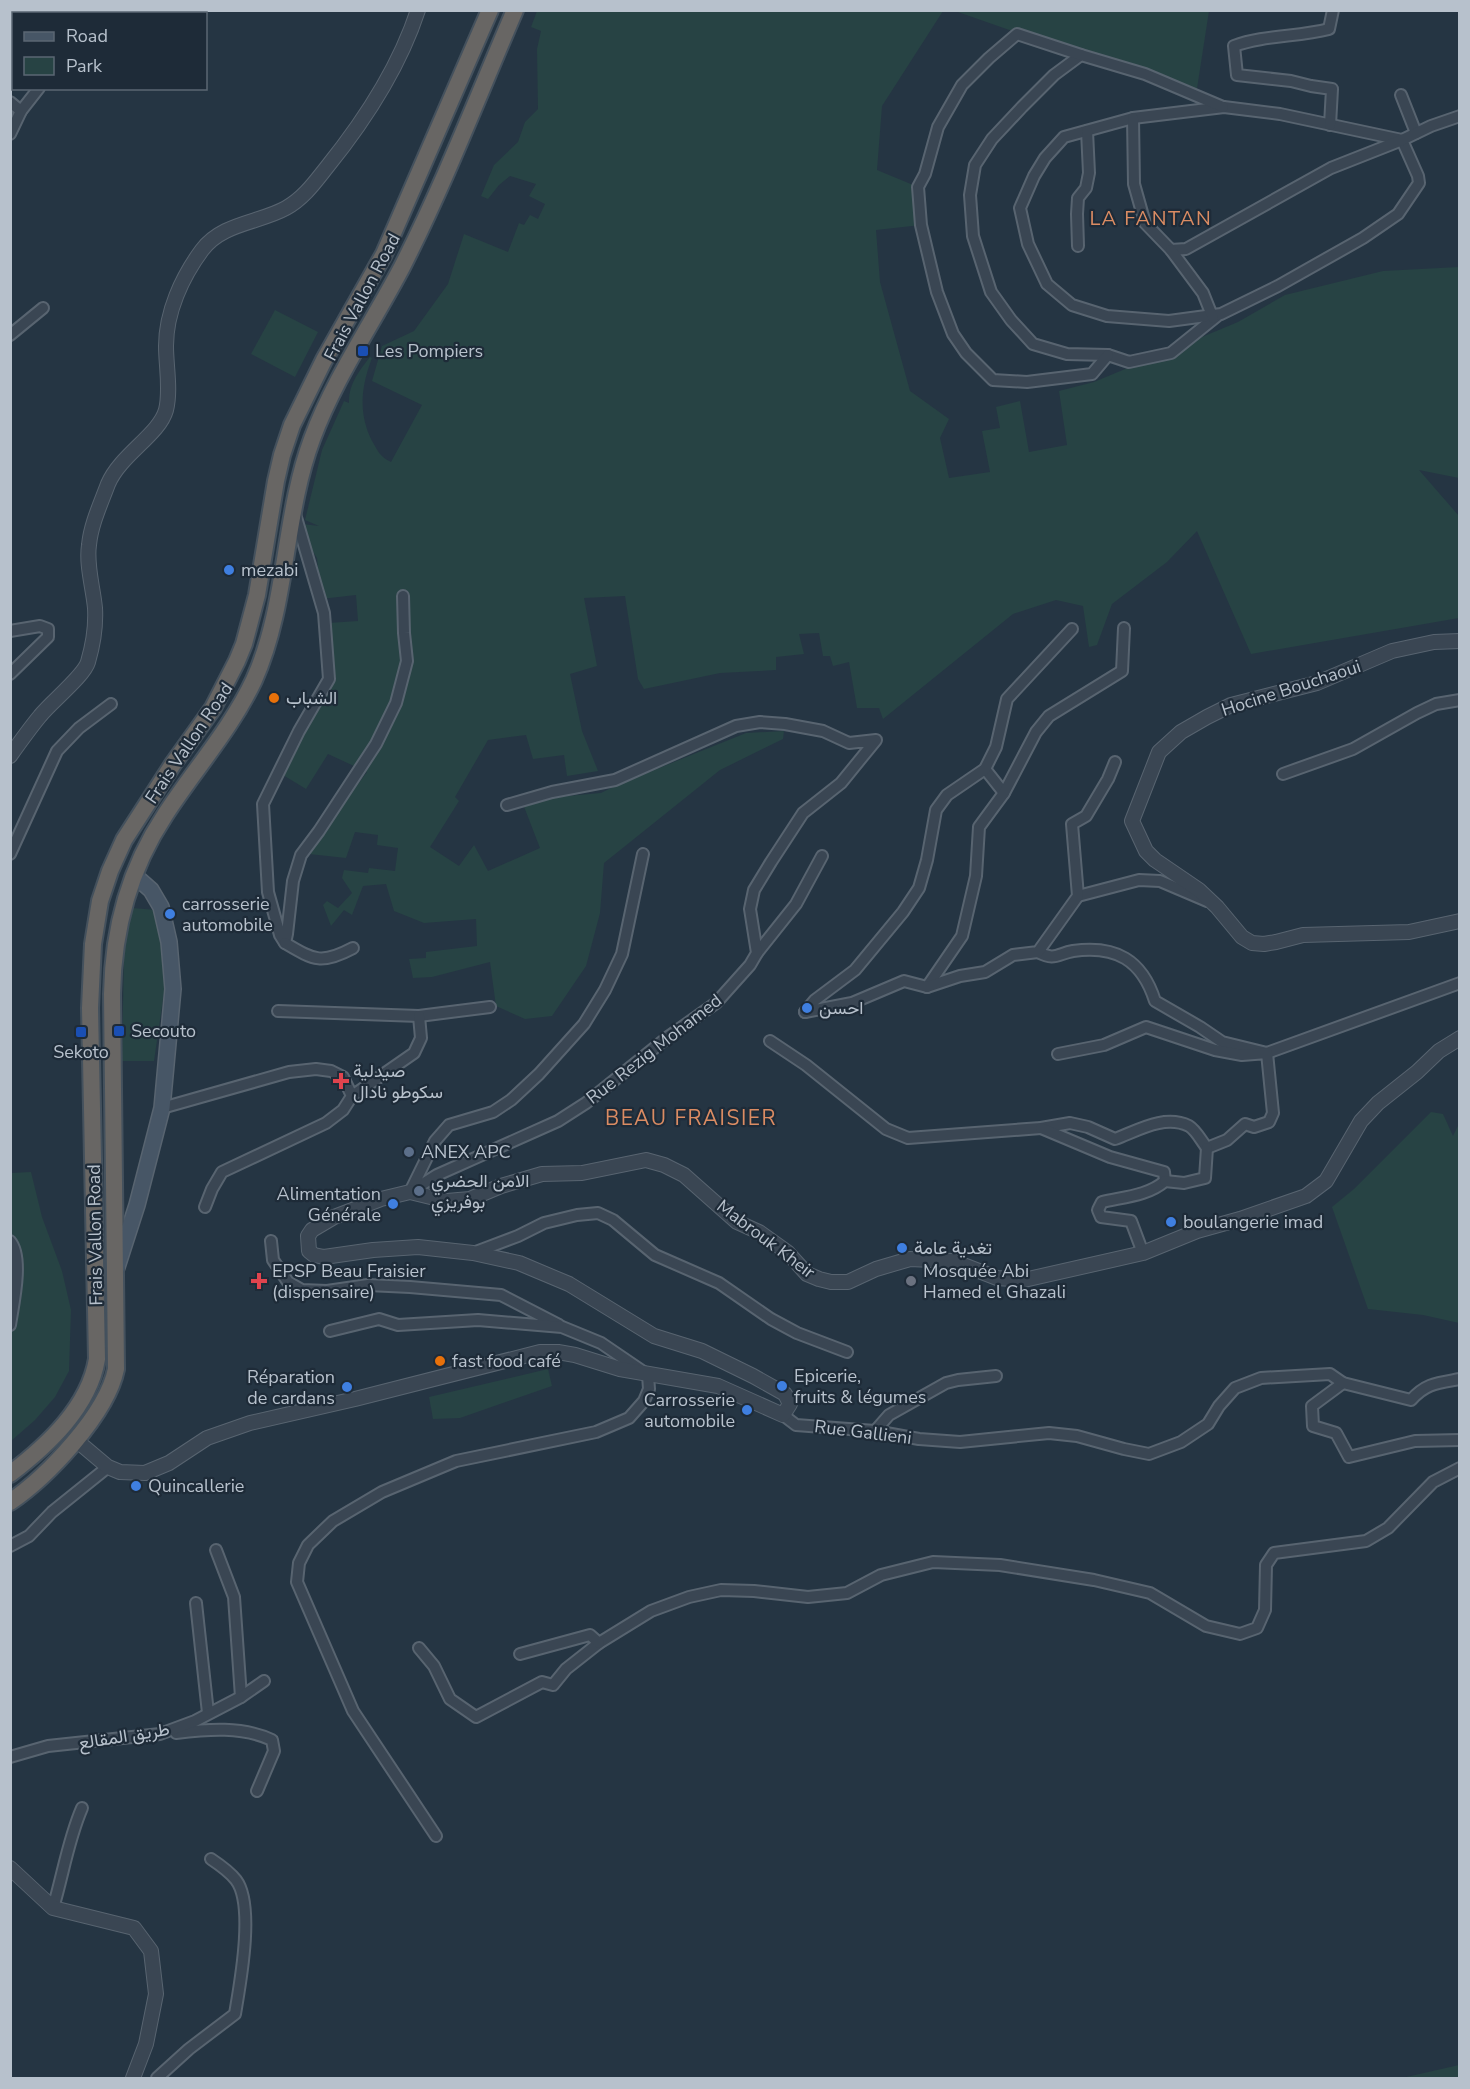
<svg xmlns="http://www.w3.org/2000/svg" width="1470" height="2089" font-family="'Nunito Sans',Vazirmatn,sans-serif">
<rect width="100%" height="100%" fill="#253543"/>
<!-- green -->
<g fill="#274344">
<path d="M537,11H943L882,106L877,170L918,187L921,225L876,230L880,282L910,391L949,419L940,438L949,478L990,472L982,431L1000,428L996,407L1020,401L1029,452L1067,445L1059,391L1094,382L1238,322L1285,295L1383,271L1459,267V478L1419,470L1459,516V618L1251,654L1197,531L1167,562L1112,604L1097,645L1089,647L1083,606L1056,600L1013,614L883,719L879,708H857L849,662L833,666L830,656H823L819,633L799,634L804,654L776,657V670L720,673L644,689L638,679L625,596L584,598L597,666L570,674L582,731L598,771L567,776L564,755L533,759L526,735L488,740L455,797L459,801L430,847L459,866L474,845L488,871L540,848L523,804L545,798L601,793L617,785L746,733L784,731L783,739L720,770L604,863L600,913L586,966L552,1016L525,1019L496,1006L490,962L432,977L413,978L409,959L426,958V952L477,946L476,919L424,923L394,911L386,884L363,886L352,915L344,910L331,926L323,905L327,901L338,908L352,893L342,878L344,870L368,873L369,868L395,871L398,848L377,845L378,835L355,832L346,858L309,854L323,830L367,772L328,754L306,789L283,775L328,672V623L358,621L356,595L321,599L317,558L302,534V524L319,526L305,520L322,450L344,401L349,403C348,385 359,371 370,357L372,358C361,387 358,413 372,441C378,451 380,457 391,462L422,405L372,381L382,346L414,331L448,284L464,234L508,252L519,223L524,225L530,215L538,219L545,204L529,196L536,184L510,176L499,185L488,199L481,196L494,165L518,142L525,122L538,109L537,49L541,31L531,27Z"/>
<path d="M955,11H1209L1196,95Z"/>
<path d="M275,310L318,332L295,377L251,354Z"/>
<path d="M132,908L157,910L165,940L166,979L154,1061H122L124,951Z"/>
<path d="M1431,1112L1443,1114L1453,1136L1459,1124V1323L1423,1315L1368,1309L1332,1207L1354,1189Z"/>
<path d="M31,1172L42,1217L62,1271L71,1310L69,1371L55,1397L35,1420L11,1441V1173Z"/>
<path d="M548,1369L552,1386L460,1418L433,1419L429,1397Z"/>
<path d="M1459,2065V2078H1402Z"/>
</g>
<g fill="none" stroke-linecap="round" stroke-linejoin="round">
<defs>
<g id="minor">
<path d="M97,14L99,10"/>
<path d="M1081,55L1054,75L1022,107L992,139L975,165L970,195L973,236L991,292L1011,320L1033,344L1067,354L1108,355L1129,362L1171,353L1217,316"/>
<path d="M1401,95L1416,133"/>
<path d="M10,102L21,111"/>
<path d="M1224,107L1280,114L1402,140L1418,176L1419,183L1398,214L1363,238L1278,286L1221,314L1169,321L1107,316L1072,305L1047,284L1028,244L1020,208L1034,176L1045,158L1064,137L1133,118Z"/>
<path d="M1133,118L1134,184L1145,223L1171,250L1186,249L1331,168L1402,140L1431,126L1460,116"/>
<path d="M1330,125L1332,89L1311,86L1291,81L1237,75L1234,46C1264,35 1298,37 1329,29L1333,10"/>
<path d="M10,134L21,111L39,88"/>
<path d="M1078,246L1077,214L1078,198L1086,188L1089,173L1087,131"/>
<path d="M1171,250L1203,293L1213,318"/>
<path d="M10,335L43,308"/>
<path d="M1108,355L1092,374L1027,382L993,380L966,353L953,334L937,292L921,225L918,187L925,174L938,127L962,85L989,58L1017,34L1081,55L1145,74L1223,107"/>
<path d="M295,514L324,613L329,679L299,731L263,804L268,892L280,935L285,943L287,934L293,881L301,855L319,831L376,744L396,703L407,661L404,633L403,596"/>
<path d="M10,631L40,626L48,629V637L10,674"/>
<path d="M985,769L1004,793"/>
<path d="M1283,774L1353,749L1417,713L1436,704L1460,700"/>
<path d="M10,854L57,751L79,728L111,704"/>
<path d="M1078,896L1139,880L1160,881L1207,901"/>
<path d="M285,943C314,960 321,965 353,948"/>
<path d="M1038,952C1055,961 1057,954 1073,951C1116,945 1142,960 1155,1001L1200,1027L1222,1042L1267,1053L1460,983"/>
<path d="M757,953L796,904L822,856"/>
<path d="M927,987L962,936L976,876L979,827L1004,793L1036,732L1049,716L1122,671L1124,628"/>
<path d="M278,1011L419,1016L490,1007"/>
<path d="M805,1012L815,1000L855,970L903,912L919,888L927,860L936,810L947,795L985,769L996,747L1007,699L1072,629"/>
<path d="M805,1012L852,1003L904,981L927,987L960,976L985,972L1013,955L1038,952L1078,896L1072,824L1086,816L1108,779L1115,762"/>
<path d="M770,1041L806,1065L886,1129L908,1138L1041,1128L1070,1123L1088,1127L1115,1139C1137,1131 1164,1114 1189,1126C1196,1130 1202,1142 1207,1148L1227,1140L1245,1124L1254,1127L1269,1122L1273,1113L1267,1053L1242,1055L1215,1050L1146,1027L1104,1045L1058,1054"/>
<path d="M352,1096L414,1053L421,1038L419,1016"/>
<path d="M162,1108L289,1072L316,1069L331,1071L343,1077L352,1096L343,1110L326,1123L222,1172L212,1189L205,1207"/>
<path d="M1041,1128L1110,1157L1164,1172L1165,1181C1148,1196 1123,1197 1102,1202L1098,1210L1101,1217L1131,1221L1143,1253"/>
<path d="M1165,1181L1184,1183L1205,1178L1207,1148"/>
<path d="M410,1192L437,1175L558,1121L586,1103L668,1037L716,1003L750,965L757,953L750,909L754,890L771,862L803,813L841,783L876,740L849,743L823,731L785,724L760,722L736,726L615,780L552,792L507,805"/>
<path d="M410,1192L435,1141L449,1125L493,1112L511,1100L539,1074L584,1024L605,990L622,954L643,854"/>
<path d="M10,1241C24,1257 13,1305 10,1325"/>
<path d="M271,1241L273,1260L288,1282L302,1290L327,1291L368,1285L410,1287L501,1295L559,1325"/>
<path d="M473,1253L518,1236L544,1223L577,1215L598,1213L613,1220L655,1255L719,1283L771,1319L797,1333L847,1352"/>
<path d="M330,1331L379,1319L398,1325L478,1320L562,1327L601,1343L648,1375L649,1389L644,1401L629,1418L596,1432L456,1461L382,1492L333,1521L308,1545L299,1563L297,1582L353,1711L436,1836"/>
<path d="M1343,1383L1312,1406L1313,1426L1336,1433L1349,1457L1415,1441L1460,1440"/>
<path d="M783,1415L796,1425L875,1431L919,1439L960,1442L1049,1433L1077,1436L1124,1449L1149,1454L1181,1442L1208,1424L1219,1406L1235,1388L1261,1378L1330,1374L1343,1383L1411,1400C1426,1383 1438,1383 1460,1379"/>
<path d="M875,1431L889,1415L946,1383L958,1380L996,1376"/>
<path d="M10,1546L29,1536L52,1512L108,1467"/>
<path d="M216,1550L234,1597L241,1697"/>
<path d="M196,1603L208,1713"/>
<path d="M419,1648L434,1666L450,1699L476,1717L542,1682L553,1685L566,1669L599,1643L651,1611L689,1597L721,1590L754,1591L808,1597L847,1593L881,1575L933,1562L1000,1565L1094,1580L1150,1593L1206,1626L1240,1634L1257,1628L1265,1610L1266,1565L1274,1553L1366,1541L1388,1528L1433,1482L1460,1468"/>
<path d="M520,1654L590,1635L599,1643"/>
<path d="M176,1733C208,1729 242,1726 272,1740L274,1751L257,1791"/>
<path d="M10,1757L48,1746L160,1734L195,1721L241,1697L264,1681"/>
<path d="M53,1908C63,1875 68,1840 82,1808"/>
<path d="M157,2078L189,2049L235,2014C240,1984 255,1905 236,1880C229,1871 220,1865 211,1859"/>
</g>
<g id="tertiary">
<path d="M1460,641L1434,642L1392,651L1317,683L1231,705L1207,717L1181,732L1159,752L1132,821L1146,851L1155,860L1199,890L1217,907L1242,937L1252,943L1264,944L1276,942L1303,935L1409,932L1460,921"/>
<path d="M10,756C20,742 30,728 40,716C51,702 84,676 88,662C93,645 96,625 95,608C93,587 86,565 89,545C91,524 101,503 108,484C121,454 159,435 166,410C171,390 166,366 166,346C166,312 182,277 202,250C222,223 259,223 286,208C304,198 315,182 327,167C365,120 399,68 418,10"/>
<path d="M76,1440L108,1467L120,1472L145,1473L169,1463L207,1438L250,1423L355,1399L540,1352H558L575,1355L620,1369L718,1386L783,1415L790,1404L785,1394L753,1376L702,1351L654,1336L569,1284L519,1263L473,1253L418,1247L373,1250L324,1257L314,1255L309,1251L308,1236L312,1230L334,1217L381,1199L410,1192L447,1201L470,1199L501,1186L542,1174L582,1173L646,1160L664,1165L684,1175L737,1222L759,1232L787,1252L807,1274L819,1279L831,1282H848L876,1269L910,1259L953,1261L997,1278L1024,1280L1143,1253L1197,1231L1240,1219L1306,1196L1326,1181L1361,1121L1378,1103L1417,1072L1439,1051L1460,1038"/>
<path d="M10,1868L53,1908L134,1928L151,1951L156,1994L146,2044L133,2078"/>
</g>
<path id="secondary" d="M117,1267L137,1205L162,1108L173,989L169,942L161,907L151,890L134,875"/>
<g id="trunk">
<path d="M10,1474C48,1445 89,1407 97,1359L90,1008L93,944L100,901L110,871L124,840L173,764L213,708L237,661L244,644L257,595L276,481L282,455L292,425L324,360L384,254L490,10"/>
<path d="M10,1502C47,1477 107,1414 116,1369L112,994C113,930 130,868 165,815C194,770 231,729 254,680C288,604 283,517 312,439C334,379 372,324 402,267C444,184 478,96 515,10"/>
</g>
</defs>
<!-- minor casing -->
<use href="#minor" stroke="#586470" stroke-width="14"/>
<!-- tertiary casing -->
<use href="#tertiary" stroke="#586470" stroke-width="16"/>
<!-- secondary casing -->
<use href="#secondary" stroke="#586470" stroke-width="18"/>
<!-- trunk casing -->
<use href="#trunk" stroke="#44515d" stroke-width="20"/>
<!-- minor -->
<use href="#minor" stroke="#3a4653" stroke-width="10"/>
<!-- tertiary -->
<use href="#tertiary" stroke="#3a4653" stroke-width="14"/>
<!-- secondary -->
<use href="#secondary" stroke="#475666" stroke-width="15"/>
<!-- trunk -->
<use href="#trunk" stroke="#686664" stroke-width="16"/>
</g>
<!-- markers -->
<g fill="#1a4fb4" stroke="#1e2b38" stroke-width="2">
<rect x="357" y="345" width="12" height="12" rx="3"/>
<rect x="113" y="1025" width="12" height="12" rx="3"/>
<rect x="75" y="1026" width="12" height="12" rx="3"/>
</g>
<g fill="#3f7fe0" stroke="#1e2b38" stroke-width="2">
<circle cx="229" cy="570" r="6"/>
<circle cx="170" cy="914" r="6"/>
<circle cx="807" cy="1008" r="6"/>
<circle cx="393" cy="1204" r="6"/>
<circle cx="1171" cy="1222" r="6"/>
<circle cx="902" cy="1248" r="6"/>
<circle cx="782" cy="1386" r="6"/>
<circle cx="347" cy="1387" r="6"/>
<circle cx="747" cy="1410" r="6"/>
<circle cx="136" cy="1486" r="6"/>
</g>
<g fill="#e8710a" stroke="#1e2b38" stroke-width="2">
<circle cx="274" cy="698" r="6"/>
<circle cx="440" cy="1361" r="6"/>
</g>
<g fill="#e0444e" stroke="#1e2b38" stroke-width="2">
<path d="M338 1072h6v6h6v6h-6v6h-6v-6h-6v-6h6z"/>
<path d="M256 1272h6v6h6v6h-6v6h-6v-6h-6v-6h6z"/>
</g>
<g fill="#5c6f8a" stroke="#1e2b38" stroke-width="2">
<circle cx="409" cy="1152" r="6"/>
<circle cx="419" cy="1191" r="6"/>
</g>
<circle fill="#6b7280" stroke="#1e2b38" stroke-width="2" cx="911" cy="1281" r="6"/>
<g text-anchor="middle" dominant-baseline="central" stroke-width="4.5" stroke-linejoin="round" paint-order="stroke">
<!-- street labels -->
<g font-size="18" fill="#b7c1cc" stroke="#1e2b38">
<text transform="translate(362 297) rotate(-62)">Frais Vallon Road</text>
<text transform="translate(1291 688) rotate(-18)">Hocine Bouchaoui</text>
<text transform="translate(189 743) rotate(-56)">Frais Vallon Road</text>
<text transform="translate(654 1049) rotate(-38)">Rue Rezig Mohamed</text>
<text transform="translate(95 1235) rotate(-91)">Frais Vallon Road</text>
<text transform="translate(766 1239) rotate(37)">Mabrouk Kheir</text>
<text transform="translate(863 1432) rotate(7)">Rue Gallieni</text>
<text transform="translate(124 1736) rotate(-9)">طريق المقالع</text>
</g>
<!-- poi labels -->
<g font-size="18" fill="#b7c1cc" stroke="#1e2b38" text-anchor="start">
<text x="375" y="351">Les Pompiers</text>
<text x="241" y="570">mezabi</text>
<text x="286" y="698">الشباب</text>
<text x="182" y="904">carrosserie<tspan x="182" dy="21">automobile</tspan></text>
<text x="819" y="1008">احسن</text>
<text x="131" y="1031">Secouto</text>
<text x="81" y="1052" text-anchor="middle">Sekoto</text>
<text x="353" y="1071">صيدلية<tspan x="353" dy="21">سكوطو نادال</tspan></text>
<text x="421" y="1152">ANEX APC</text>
<text x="431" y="1181">الامن الحضري<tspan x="431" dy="21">بوفريزي</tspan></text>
<text x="381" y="1194" text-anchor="end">Alimentation<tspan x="381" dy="21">Générale</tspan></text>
<text x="1183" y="1222">boulangerie imad</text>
<text x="914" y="1248">تغدية عامة</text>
<text x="272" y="1271">EPSP Beau Fraisier<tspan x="272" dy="21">(dispensaire)</tspan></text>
<text x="923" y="1271">Mosquée Abi<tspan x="923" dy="21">Hamed el Ghazali</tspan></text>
<text x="452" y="1361">fast food café</text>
<text x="794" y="1376">Epicerie,<tspan x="794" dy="21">fruits &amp; légumes</tspan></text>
<text x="335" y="1377" text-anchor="end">Réparation<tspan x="335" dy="21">de cardans</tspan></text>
<text x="735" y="1400" text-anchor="end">Carrosserie<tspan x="735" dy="21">automobile</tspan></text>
<text x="148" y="1486">Quincallerie</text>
</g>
<!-- neighbourhood labels -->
<g font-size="20" letter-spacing="1.5" fill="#db8c63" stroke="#1e2b38">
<text x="1151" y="218">LA FANTAN</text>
</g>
<!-- quarter labels -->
<g font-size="21" letter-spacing="1.5" fill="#db8c63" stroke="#1e2b38">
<text x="691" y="1118">BEAU FRAISIER</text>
</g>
</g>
<!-- border -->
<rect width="1470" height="2089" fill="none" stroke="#b7c1cc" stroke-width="24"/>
<!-- legend -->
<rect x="12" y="12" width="195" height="78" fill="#1e2b38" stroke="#5b6773" stroke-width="1.5"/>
<rect x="24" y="32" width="30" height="9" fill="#475666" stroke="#5b6773" stroke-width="1.5"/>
<text x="66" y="42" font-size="18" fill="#b7c1cc">Road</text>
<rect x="24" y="57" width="30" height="18" fill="#274344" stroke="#5b6773" stroke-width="1.5"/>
<text x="66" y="72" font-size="18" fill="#b7c1cc">Park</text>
</svg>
